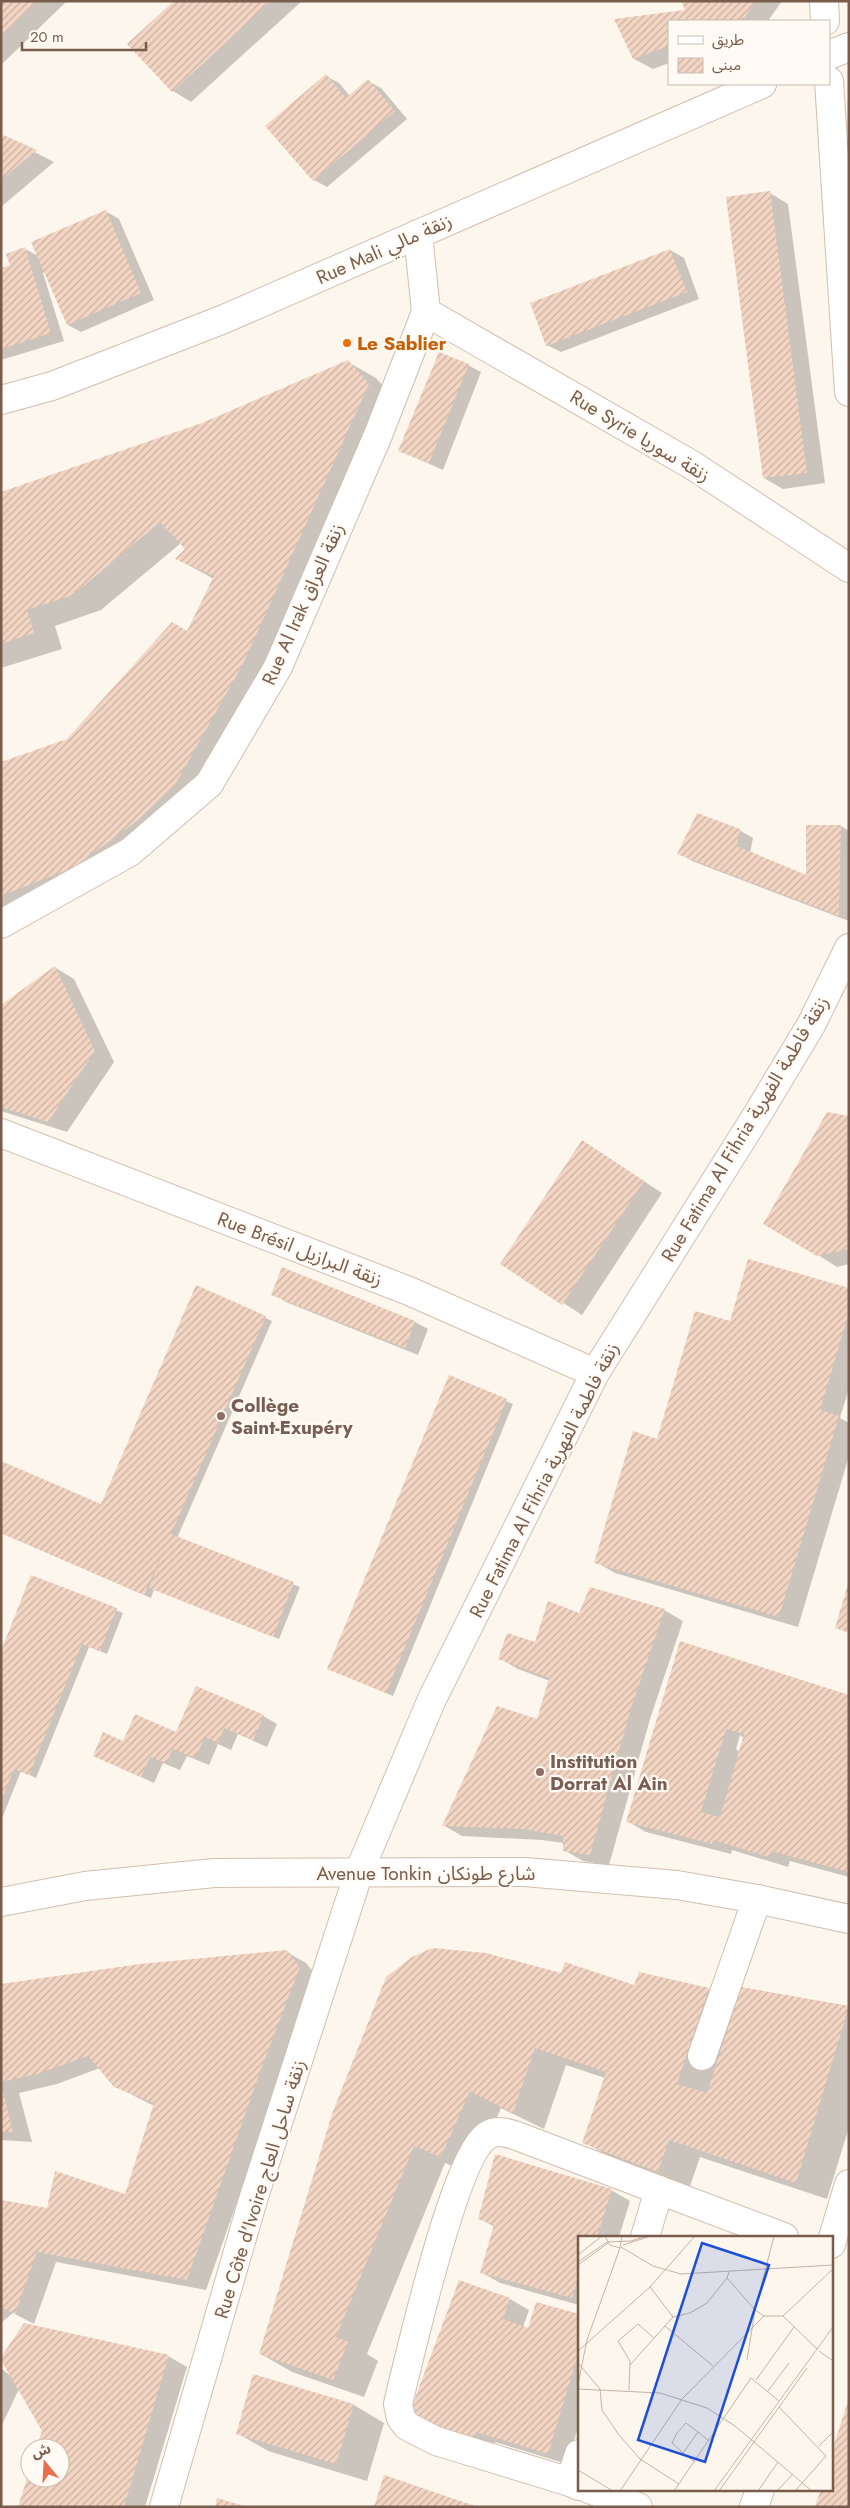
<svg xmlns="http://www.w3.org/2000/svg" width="850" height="2508" font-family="Jost,'Noto Sans Arabic',sans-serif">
<defs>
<pattern id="building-hatch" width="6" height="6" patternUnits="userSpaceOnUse" patternTransform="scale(1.25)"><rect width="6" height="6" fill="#f3d5c3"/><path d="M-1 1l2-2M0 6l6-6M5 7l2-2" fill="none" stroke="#cab0a1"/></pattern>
</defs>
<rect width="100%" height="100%" fill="#fdf6ec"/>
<!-- shadow -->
<g fill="#0003" fill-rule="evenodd">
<path d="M1,1H67L1,65Z"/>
<path d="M175,1H302L191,102L173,91L129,44Z"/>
<path d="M682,1H782L768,21H669V63L653,69L634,59L615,20L686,11Z"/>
<path d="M326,76L339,83L350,96L368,81L381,88L407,119L327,187L314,180Z"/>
<path d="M1,135L54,162L1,207Z"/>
<path d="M770,193L788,204L825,483L783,489L764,478Z"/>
<path d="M105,211L119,219L154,300L81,332L68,325L45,272L43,273L64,341L1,360V270L12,266L25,249L38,256Z"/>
<path d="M670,250L684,258L699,299L561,352L547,345Z"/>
<path d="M348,362L376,378L397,401L203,801L1,921V763L68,740L188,632L214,579L177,559L187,549L181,543L101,610L55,626L62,649L1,668V494L203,424Z"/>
<path d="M468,365L481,372L443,470L400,451Z"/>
<path d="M841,826L849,831V921L692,861L679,853L739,830L753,838L750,853L807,876Z"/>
<path d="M56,968L74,979L114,1062L67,1132L1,1111V1007Z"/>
<path d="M849,1117V1264L837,1267L818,1255Z"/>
<path d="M601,1153L662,1193L582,1315L501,1263Z"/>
<path d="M283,1269L415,1322L428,1329L418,1355L286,1302L273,1294Z"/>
<path d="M197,1287L272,1321L177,1538L300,1587L279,1639L154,1589L151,1598L1,1533L101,1506Z"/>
<path d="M849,1289V1359L846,1358L849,1360V1388L840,1418L849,1423V1456L798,1627L615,1573L596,1562L658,1440L737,1325Z"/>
<path d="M449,1376L513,1404L393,1696L329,1669Z"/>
<path d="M32,1577L123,1613L107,1654L89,1647L36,1778L21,1771L1,1821V1652Z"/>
<path d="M664,1610L683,1621L650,1719L609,1865L583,1861L564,1850V1843L542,1840L462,1836L443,1825L538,1720L550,1681L518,1669L499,1658L536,1644L579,1614Z"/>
<path d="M849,1696V1877L790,1861L788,1867L732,1850L731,1854L646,1832L627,1821L657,1721ZM740,1735L744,1738L740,1752L736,1749Z"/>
<path d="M263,1716L277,1724L267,1747L238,1734L231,1750L218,1744L209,1765L187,1756L180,1770L163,1763L154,1783L94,1756L124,1742Z"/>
<path d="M287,1952L306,1963L319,1979L279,2083L206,2290L56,2262L34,2324L13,2313L1,2323V2201L48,2209L126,2195L154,2106L115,2086L100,2068L57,2084L19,2093L32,2142L1,2140V1985L140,1965Z"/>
<path d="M562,1974L635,1987L639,1974L709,1990L737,2006L742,1989L849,2007V2127L827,2199L700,2157L689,2189L615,2160L584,2142L605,2078L566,2065L544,2129L501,2108L472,2174L445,2163L367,2354L378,2361L364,2397L292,2372L261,2354L334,2114Z"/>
<path d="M611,2190L630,2201L619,2237H579V2305L500,2283L481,2272L495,2227L480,2219Z"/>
<path d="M460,2282L510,2299L529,2310L523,2327L529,2329L579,2316V2424L567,2464L495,2442L490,2455L436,2437Z"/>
<path d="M168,2356L187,2367L145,2507H19L30,2472V2478H60V2448H38L43,2431L19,2389L1,2427V2368L12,2377Z"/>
<path d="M354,2405L384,2423L367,2481L268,2451L237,2433Z"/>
<path d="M712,2489H727L726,2493Z"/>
</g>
<!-- building -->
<g fill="url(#building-hatch)" fill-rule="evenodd">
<path d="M1,1H37L1,36Z"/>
<path d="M174,1H271L172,92L127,44Z"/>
<path d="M681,1H756L745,17L733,21H669V46L633,59L614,19L685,10Z"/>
<path d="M326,74L346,98L368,79L395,111L313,181L265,126Z"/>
<path d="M1,134L37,150L1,180Z"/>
<path d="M770,191L807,473L763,478L726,197Z"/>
<path d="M106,210L141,293L67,325L31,242Z"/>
<path d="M25,247L51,333L1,349V268L10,265L6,254Z"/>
<path d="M670,249L687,292L546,346L530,303Z"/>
<path d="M439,352L469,364L429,463L398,451Z"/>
<path d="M348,360L369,384L243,664L175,785L137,821L74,867L1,896V762L67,739L172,622L187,631L214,576L175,559L185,549L160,522L73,595L27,610L34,633L1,644V492L202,423Z"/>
<path d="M697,813L740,829L737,846L806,875V825H841L839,916L677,854Z"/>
<path d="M55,966L95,1051L48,1122L1,1107V1005Z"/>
<path d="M827,1112L849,1116V1249L817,1256L763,1224Z"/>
<path d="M582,1140L644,1181L562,1305L500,1264Z"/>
<path d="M748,1259L849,1288V1313L820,1410L839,1416L779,1617L594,1563L633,1431L657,1439L695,1311L730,1321Z"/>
<path d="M282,1267L415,1321L405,1348L271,1295Z"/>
<path d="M196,1285L266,1316L171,1534L294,1582L273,1637L149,1588L165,1547L144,1595L1,1533V1461L101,1504Z"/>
<path d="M449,1375L507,1399L386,1693L327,1669Z"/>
<path d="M31,1575L117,1608L100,1651L82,1644L29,1775L14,1769L1,1801V1651Z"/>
<path d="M848,1584H849V1633L835,1628Z"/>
<path d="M590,1587L665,1609L631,1708L590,1855L563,1851V1836L522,1829L442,1826L497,1706L537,1719L549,1678L498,1659L507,1633L535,1642L548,1601L579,1613Z"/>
<path d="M680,1641L849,1695V1872L771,1851L769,1857L713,1840L712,1844L626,1822ZM726,1729L744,1734L720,1817L701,1812Z"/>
<path d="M196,1686L264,1715L253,1740L224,1728L218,1743L205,1737L195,1758L173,1749L166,1763L150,1757L141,1777L93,1756L103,1732L123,1741L135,1714L176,1732Z"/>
<path d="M432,1948L486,1953L561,1973L565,1962L634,1985L639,1972L709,1988L677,2084L707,2093L741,1987L849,2006L796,2183L669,2140L658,2172L582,2143L606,2072L535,2048L513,2113L470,2091L441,2157L414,2146L336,2337L348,2342L333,2380L259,2354L332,2114L386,1977L412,1957Z"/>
<path d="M287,1950L300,1967L260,2072L187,2280L37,2252L15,2314L1,2307V2200L47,2208L55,2171L125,2194L154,2103L114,2087L88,2056L37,2074L1,2082V1984L140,1964Z"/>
<path d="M1,2088H2L13,2132L1,2131Z"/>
<path d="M495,2154L612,2189L597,2237H579V2275L572,2298L480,2273L494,2225L478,2219Z"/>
<path d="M459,2280L510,2298L503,2319L528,2328L536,2302L579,2314V2351L548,2454L476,2432L471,2445L416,2427L411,2409Z"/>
<path d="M24,2323L169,2355L124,2507H18L30,2469V2478H60V2448H36L42,2431L1,2360V2357Z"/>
<path d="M253,2374L354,2404L336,2464L236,2434Z"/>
<path d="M849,2398V2507H815L821,2489H831V2454Z"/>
<path d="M384,2475L475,2506V2507H374Z"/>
<path d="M217,2498L244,2506V2507H215Z"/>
</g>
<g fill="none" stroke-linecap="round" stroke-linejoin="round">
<defs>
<g id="minor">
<path d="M824,1L825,21"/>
<path d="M829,55L849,47"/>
<path d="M829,81L849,392"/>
<path d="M426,312L692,465L849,568"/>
<path d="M1,400L52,386L224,319L762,84"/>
<path d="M1,924L130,852L209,784L278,667L378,435L426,312L418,234"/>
<path d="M1,1133L409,1291L595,1373"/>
<path d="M1,1902L85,1886L214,1873L525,1872L677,1885L757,1899L849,1919"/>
<path d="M702,2056L757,1899"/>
<path d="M645,2237L659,2190L784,2237"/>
<path d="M831,2244L849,2184"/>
<path d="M579,2454L570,2482L579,2486"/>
<path d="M570,2482L436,2441L407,2426L401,2418L398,2404L400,2395C411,2351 456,2153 488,2135C497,2129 508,2133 517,2136L659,2190"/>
<path d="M589,2489L638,2507"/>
<path d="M164,2507L253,2200L359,1872L432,1699L595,1373L757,1115L811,1025L849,948"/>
<path d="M754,2507L760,2489"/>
</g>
</defs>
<!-- minor casing -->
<use href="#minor" stroke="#d1beb0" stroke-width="30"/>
<!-- minor -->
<use href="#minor" stroke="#fff" stroke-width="28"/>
</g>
<!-- markers -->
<circle fill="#e8710a" stroke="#fffaf3" stroke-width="2" cx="347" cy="343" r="5"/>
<g fill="#8d6e63" stroke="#fffaf3" stroke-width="2">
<circle cx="221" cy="1416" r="5"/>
<circle cx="540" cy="1772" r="5"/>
</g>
<g text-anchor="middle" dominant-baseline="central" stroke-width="4.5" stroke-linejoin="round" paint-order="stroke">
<!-- street labels -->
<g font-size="19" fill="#7a5c4d" stroke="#fffaf3">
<text transform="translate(384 249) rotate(-24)">Rue Mali زنقة مالي</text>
<text transform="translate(640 436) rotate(31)">Rue Syrie زنقة سوريا</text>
<text transform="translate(303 604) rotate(-66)">Rue Al Irak زنقة العراق</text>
<text transform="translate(745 1129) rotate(-59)">Rue Fatima Al Fihria زنقة فاطمة الفهرية</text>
<text transform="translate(300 1249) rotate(21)">Rue Brésil زنقة البرازيل</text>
<text transform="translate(544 1480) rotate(-63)">Rue Fatima Al Fihria زنقة فاطمة الفهرية</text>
<text x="426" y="1873">Avenue Tonkin شارع طونكان</text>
<text transform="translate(260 2189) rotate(-73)">Rue Côte d'Ivoire زنقة ساحل العاج</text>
</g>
<!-- food labels -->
<g font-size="19" font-weight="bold" fill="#c56008" stroke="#fffaf3" text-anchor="start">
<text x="357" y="343">Le Sablier</text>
</g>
<!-- education labels -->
<g font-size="19" font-weight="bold" fill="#785e54" stroke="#fffaf3" text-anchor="start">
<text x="231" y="1405">Collège<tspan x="231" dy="22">Saint-Exupéry</tspan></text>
<text x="550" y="1761">Institution<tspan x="550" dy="22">Dorrat Al Ain</tspan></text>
</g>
</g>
<!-- overview -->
<g transform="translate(578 2236)">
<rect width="255" height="255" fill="#fdf6ec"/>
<path fill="none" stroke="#c5b3a7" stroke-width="1" d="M27,0L32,9L42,12L44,0M45,9L73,0M43,11L75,30L103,38L255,29M0,19L24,0M0,26L29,6L53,5L69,0M0,29L30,7M149,42L177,74L186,80H205L239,113M72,51L95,81M205,80L255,33M87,90L135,130M0,115L72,51L117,0M241,115L255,125M169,124L177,74L196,0M0,127L22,153L24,174L41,199L62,223L101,248M52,129L95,81L112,77L129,67L149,42L151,36M178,144L216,91M0,148L9,104L42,12M0,153L82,157L129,172L157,190L234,255M51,154L52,125L40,105L60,88L76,102M190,155L211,127M201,171L248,220L217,255M241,210L255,196M105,217L94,207L99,197L108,187L120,196M117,226L105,217L120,196L131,205M0,234L35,255M42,255L104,163L186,80M96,255L173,142L201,165M136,255L255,91M141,255L229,132M180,255L200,226M199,255L214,239"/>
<path fill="#1d4ed8" fill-opacity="0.15" stroke="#1d4ed8" stroke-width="2.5" d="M124,7L191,29L127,226L60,204Z"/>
<rect width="255" height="255" fill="none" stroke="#7a5c4d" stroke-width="2.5"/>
</g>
<!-- border -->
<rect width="850" height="2508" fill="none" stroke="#7a5c4d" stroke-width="5"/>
<!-- legend -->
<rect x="668" y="20" width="162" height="65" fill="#fffaf3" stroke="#cabbb1"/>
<rect x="678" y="36" width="25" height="8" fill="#ffffff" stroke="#cabbb1"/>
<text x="712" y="45" font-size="15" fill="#7a5c4d">طريق</text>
<rect x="678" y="58" width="25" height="15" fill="url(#building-hatch)" stroke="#cabbb1"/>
<text x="712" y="70" font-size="15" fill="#7a5c4d">مبنى</text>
<!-- north arrow -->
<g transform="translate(45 2463) rotate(342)"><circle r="24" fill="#fffaf3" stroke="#cabbb1"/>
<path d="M0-4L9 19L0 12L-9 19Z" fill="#e76f51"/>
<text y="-8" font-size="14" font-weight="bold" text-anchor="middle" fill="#7a5c4d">ش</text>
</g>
<!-- scale -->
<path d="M22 42v8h124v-8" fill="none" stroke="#7a5c4d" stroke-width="2.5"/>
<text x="30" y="42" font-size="15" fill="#7a5c4d" stroke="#fffaf3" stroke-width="4" paint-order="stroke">20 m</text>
</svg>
